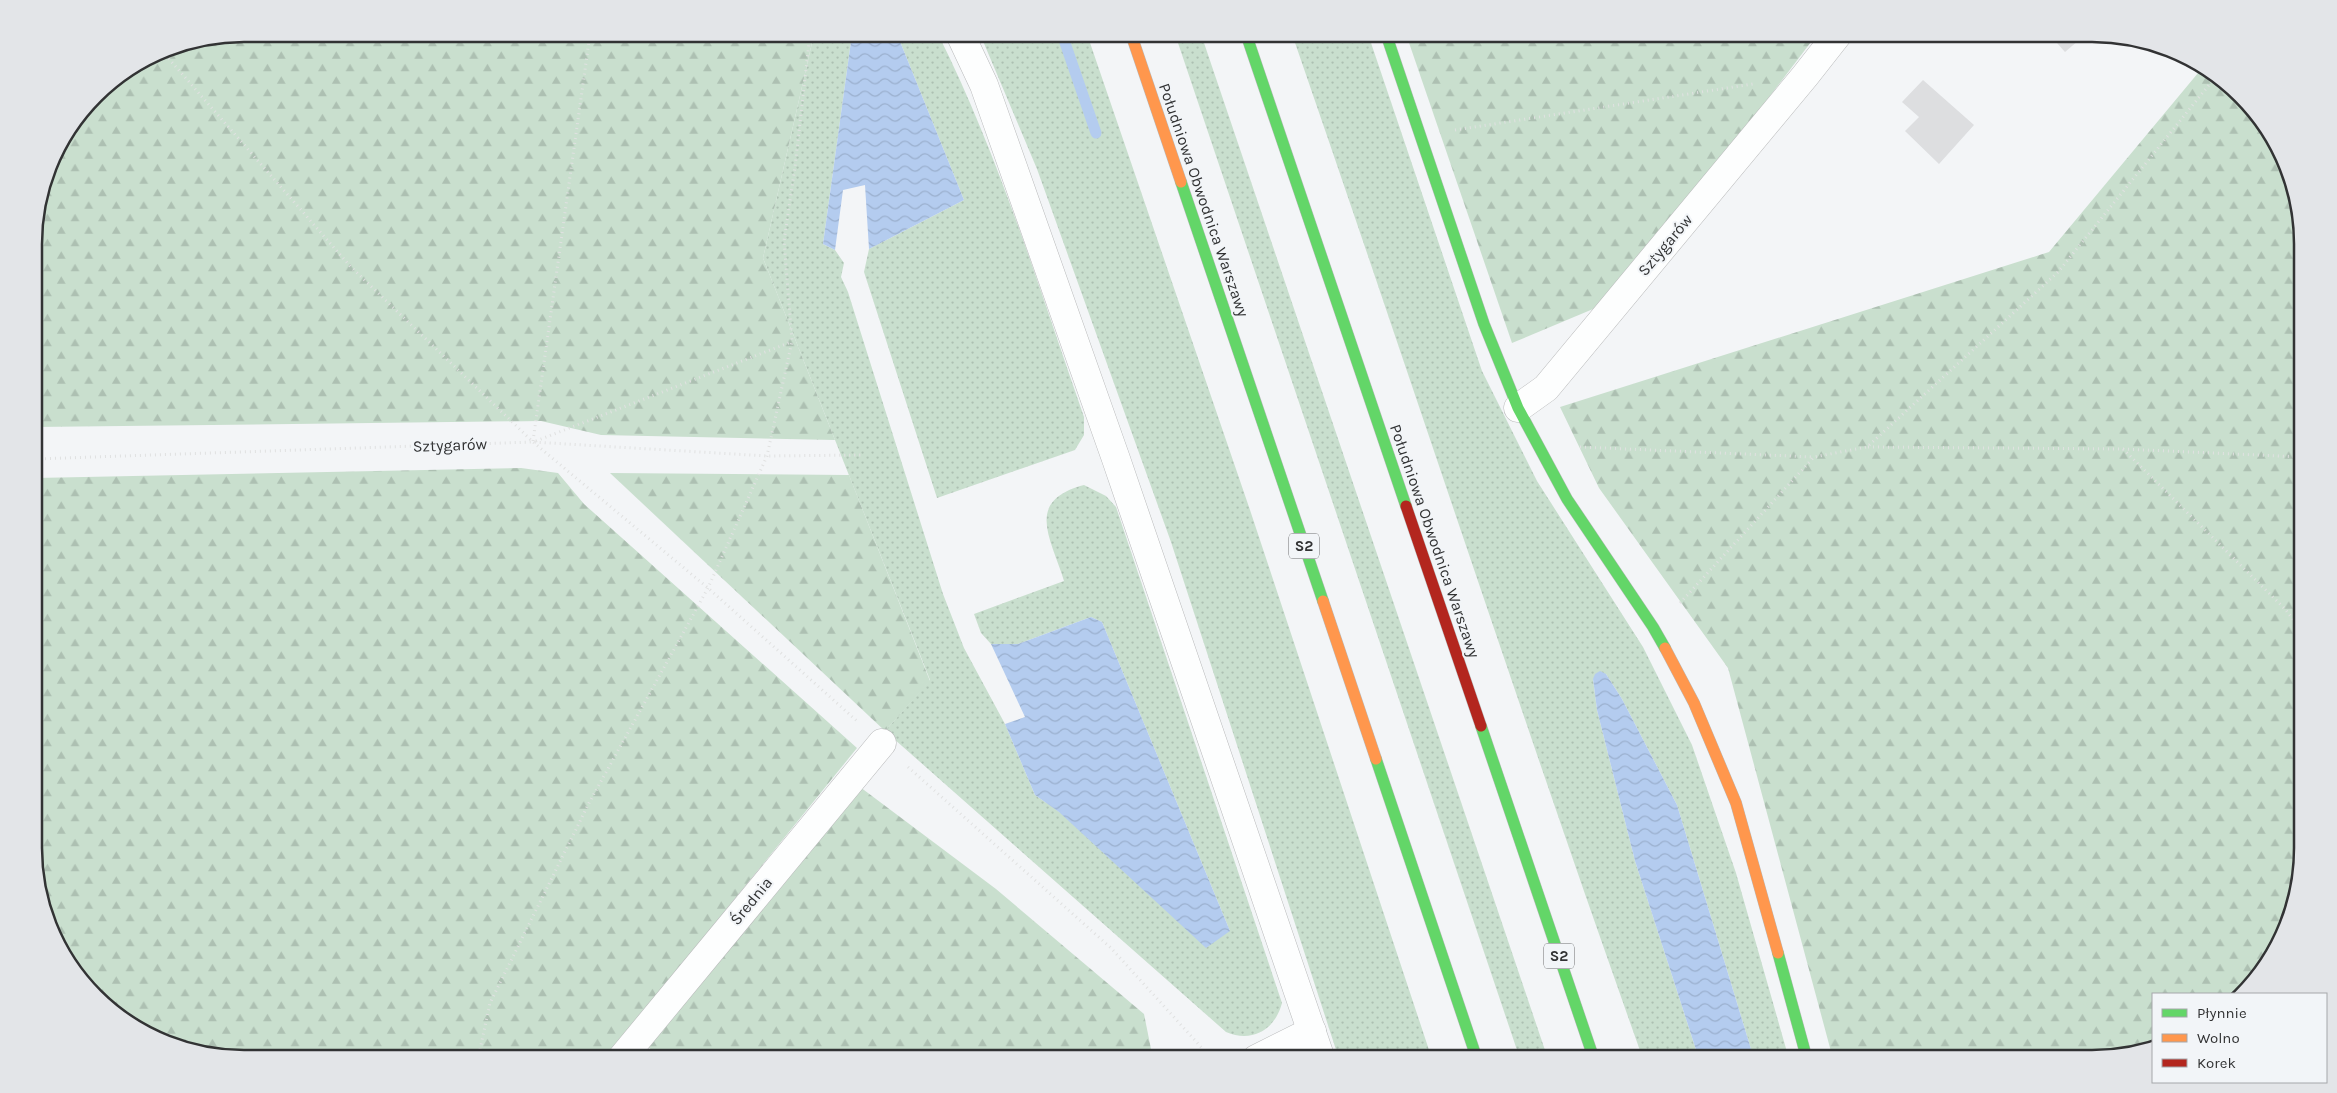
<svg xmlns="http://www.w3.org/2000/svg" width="2337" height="1093" font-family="Karla,sans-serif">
<defs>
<pattern id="green-dots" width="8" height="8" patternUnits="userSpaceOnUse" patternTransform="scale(1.25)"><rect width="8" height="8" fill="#c9dfce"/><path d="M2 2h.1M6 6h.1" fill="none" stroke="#adc0b2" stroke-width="1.8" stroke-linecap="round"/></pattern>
<pattern id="forest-firs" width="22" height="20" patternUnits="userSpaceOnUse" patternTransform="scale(1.25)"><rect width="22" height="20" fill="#c9dfce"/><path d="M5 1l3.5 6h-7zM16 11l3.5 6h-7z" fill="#adc0b2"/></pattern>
<pattern id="water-waves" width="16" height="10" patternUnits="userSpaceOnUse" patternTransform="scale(1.25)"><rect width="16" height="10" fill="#b4ccef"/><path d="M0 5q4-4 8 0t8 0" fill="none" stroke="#9bb0ce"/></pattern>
</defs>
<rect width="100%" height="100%" fill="#f3f5f7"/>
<!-- green -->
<g fill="url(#green-dots)">
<path d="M814,34H852L823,244L835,250L844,263L841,277L848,292L943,594L964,648L1005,724L1035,795L1230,931L1102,622L1091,617L1018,644H991L981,633L974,614L1064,581C1051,538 1024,501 1084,485L1106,496L1116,507L1282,1003C1275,1030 1252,1043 1226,1032L885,731L930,680L763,258Z"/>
<path d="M897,34H938C999,156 1039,288 1084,417V435L1075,450L937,498L864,272L869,249L964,200Z"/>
<path d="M980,34H1087L1250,510L1432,1059H1339L1171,542L1037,169Z"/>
<path d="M1175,34H1201L1548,1059H1520Z"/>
<path d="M1292,34H1368L1482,371L1537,481L1643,647L1692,745L1736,873L1789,1059H1754L1677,805L1622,699L1606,674L1593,679L1597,710L1635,861L1699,1059H1643C1522,719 1410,375 1292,34Z"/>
</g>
<!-- forest -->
<g fill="url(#forest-firs)">
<path d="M244,34H814L763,258L835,440L601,435L541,421L35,427L34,230L56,151L105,86L164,50Z"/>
<path d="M1406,34H1817L1726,154L1605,304L1512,343Z"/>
<path d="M2203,67C2237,87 2273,127 2288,165C2294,181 2297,200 2301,217L2303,849L2287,930L2251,987L2243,994H2153V1050L2106,1059H1833L1728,668L1599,488L1560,407L2049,252Z"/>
<path d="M521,468L558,473L584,504L857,748L605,1059H244L163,1043L116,1016L77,977L50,929L36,877L35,478Z"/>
<path d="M610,473L849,475L930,681L885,731Z"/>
<path d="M860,787L996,889L1144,1014L1153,1059H663L648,1047Z"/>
</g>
<!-- water -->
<g fill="url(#water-waves)">
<path d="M852,34H897L964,200L869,249L865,185L843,190L835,250L823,244Z"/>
<path d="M1091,617L1102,622L1230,931L1206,948L1059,812L1035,795L1005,724L1025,717L991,644H1018Z"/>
<path d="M1600,671L1606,674L1622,699L1677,805L1754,1059H1699L1635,861L1597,710L1593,679L1595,674Z"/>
</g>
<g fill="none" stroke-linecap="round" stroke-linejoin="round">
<!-- stream -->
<path stroke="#b4ccef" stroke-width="11" d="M1062,34L1096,133"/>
</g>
<!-- building -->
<g fill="#dddee0">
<path d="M2049,34H2086L2065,52Z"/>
<path d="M1923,80L1974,125L1939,164L1905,131L1919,117L1902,102Z"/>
</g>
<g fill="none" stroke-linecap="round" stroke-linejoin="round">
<defs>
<g id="street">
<path d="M960,34L984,85L1116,459L1321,1059"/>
<path d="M1518,408L1546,388L1805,76L1838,34"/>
<path d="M621,1059L882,743"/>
<path d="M1256,1059L1312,1031"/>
</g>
<g id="fast">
<path d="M1246,34L1406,506"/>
<path d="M1386,34L1484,324L1518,408L1567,499L1653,627L1665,648"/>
<path d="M1181,182L1323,601"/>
<path d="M1481,726L1594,1059"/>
<path d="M1376,759L1477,1059"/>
<path d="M1778,953L1807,1059"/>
</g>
<g id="slow">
<path d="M1131,34L1181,182"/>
<path d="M1323,601L1376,759"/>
<path d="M1665,648L1694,703L1736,803L1778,953"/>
</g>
<path id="jam" d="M1406,506L1481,726"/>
</defs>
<!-- street casing -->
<use href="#street" stroke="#b9babb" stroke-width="29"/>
<!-- fast casing -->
<use href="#fast" stroke="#b9babb" stroke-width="12"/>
<!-- slow casing -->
<use href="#slow" stroke="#b9babb" stroke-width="12"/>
<!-- jam casing -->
<use href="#jam" stroke="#b9babb" stroke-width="12"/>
<!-- path -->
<g stroke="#e0e1e1" stroke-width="3" stroke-dasharray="1 4" stroke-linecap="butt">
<path d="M162,51L350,266L533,442L708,588L857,721"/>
<path d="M1455,130L1753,84"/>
<path d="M533,441L590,34"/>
<path d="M536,441L791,342"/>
<path d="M1580,447L1813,457"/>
<path d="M1868,447L2123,449L2302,457"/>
<path d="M2123,449L2285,609L2303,632"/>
<path d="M35,459L533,442L767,456L864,455"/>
<path d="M1680,603L1814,457L1867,447L2058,272L2217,75"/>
<path d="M908,767L1111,948L1212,1059"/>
<path d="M2250,988L2253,985"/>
<path d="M478,1059L490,1003L589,803L708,588L767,456L792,341L784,241L795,167L810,34"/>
</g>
<!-- street -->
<use href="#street" stroke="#fdfefe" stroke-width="28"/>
<!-- fast -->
<use href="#fast" stroke="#63d668" stroke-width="11"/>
<!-- slow -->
<use href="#slow" stroke="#ff974d" stroke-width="11"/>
<!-- jam -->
<use href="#jam" stroke="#b3261e" stroke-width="11"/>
</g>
<g text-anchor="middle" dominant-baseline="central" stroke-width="4" stroke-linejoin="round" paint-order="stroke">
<!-- shield labels -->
<g fill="#f2f5f8" stroke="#6c6d6f" stroke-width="1">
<rect x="1289" y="533.5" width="30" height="25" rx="4"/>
<rect x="1544" y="943.5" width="30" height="25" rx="4"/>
</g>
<g font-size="15" font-weight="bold" fill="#323334">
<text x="1304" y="546">S2</text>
<text x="1559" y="956">S2</text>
</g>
<!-- street labels -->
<g font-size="16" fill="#323334" stroke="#f2f5f8">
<text transform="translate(1204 200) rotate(71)">Południowa Obwodnica Warszawy</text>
<text transform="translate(1665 245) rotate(-50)">Sztygarów</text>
<text transform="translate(450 445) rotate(-2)">Sztygarów</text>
<text transform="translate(1435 541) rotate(71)">Południowa Obwodnica Warszawy</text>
<text transform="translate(751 901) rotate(-51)">Średnia</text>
</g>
</g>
<!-- crop -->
<path d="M0 0H2337V1093H0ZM244 42H2092A202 202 0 0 1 2294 244V848A202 202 0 0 1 2092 1050H244A202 202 0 0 1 42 848V244A202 202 0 0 1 244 42Z" fill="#e3e5e8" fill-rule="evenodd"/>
<path fill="none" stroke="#323334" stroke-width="2.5" d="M244 42H2092A202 202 0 0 1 2294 244V848A202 202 0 0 1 2092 1050H244A202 202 0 0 1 42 848V244A202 202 0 0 1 244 42Z"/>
<!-- legend -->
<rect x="2152" y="993" width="175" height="90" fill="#f2f5f8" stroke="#a5a7aa"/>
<rect x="2162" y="1009" width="25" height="8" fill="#63d668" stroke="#a5a7aa"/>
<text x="2197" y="1018" font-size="15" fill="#323334">Płynnie</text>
<rect x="2162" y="1034" width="25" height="8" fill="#ff974d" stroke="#a5a7aa"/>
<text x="2197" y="1043" font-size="15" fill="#323334">Wolno</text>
<rect x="2162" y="1059" width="25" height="8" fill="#b3261e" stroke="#a5a7aa"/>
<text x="2197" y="1068" font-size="15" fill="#323334">Korek</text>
</svg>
